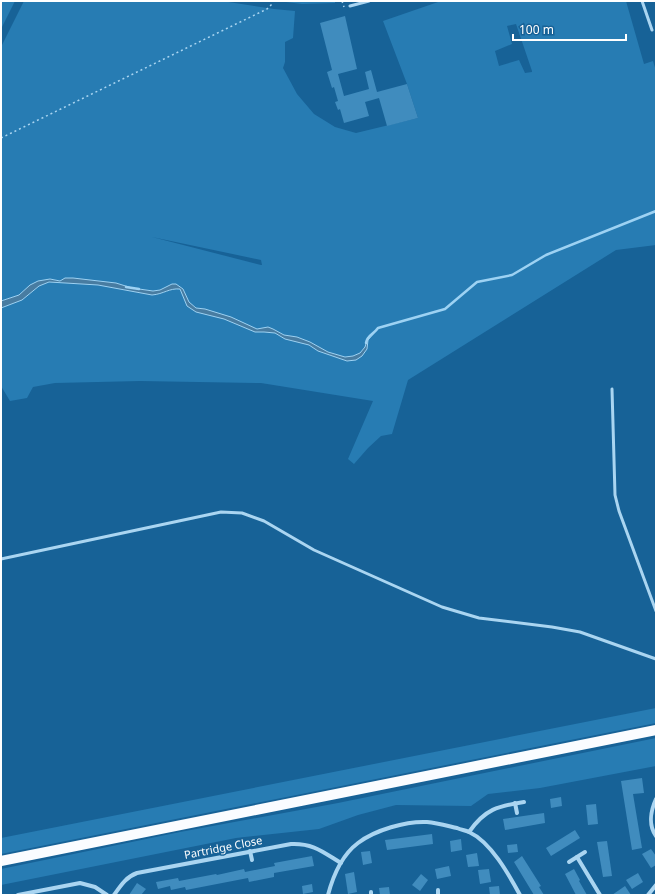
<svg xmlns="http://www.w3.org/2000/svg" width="657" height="896" font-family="'Noto Sans',sans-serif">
<rect width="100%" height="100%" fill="#176297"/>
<!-- green -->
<g fill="#277cb3" fill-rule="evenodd">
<path d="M1,1H15L1,29Z"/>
<path d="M24,1H222L274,9L295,11L293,38L285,42V62L283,68L297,94L314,114L335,127L356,133L418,118L407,84L383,21L441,1H626L644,64L653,61L656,71V245L616,250L408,380L392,434L381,436L368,448L354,464L348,459L373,401L261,383L140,381L55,383L33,387L27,398L10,401L1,386V308L22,300L39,286L49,282L98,285L152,295L160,294L173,288L180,289L183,295L196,312L224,319L259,332L264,331L275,333L285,339L309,345L318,351L347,361L367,349L368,340H366L365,347L360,353L353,356L345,357L328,352L310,342L297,337L284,335L273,329L268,327L257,329L205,309L196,308L189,302L183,289L172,284L160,290L153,291L132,288L116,283L73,278H65L60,281L50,279L38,281L31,285L19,295L1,301V47ZM516,24L532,71V72L525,73L519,60L499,66L495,51L512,44L507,26ZM152,237L261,260L262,265H261Z"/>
<path d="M278,1H335V3L302,4Z"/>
<path d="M656,708V723L1,854V838Z"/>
<path d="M656,738V766L540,788L488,794L471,806L396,805L358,815L319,829L236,838L1,885V869L180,832L338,803Z"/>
</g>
<!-- water -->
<path fill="#487ca1" stroke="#9dd2f3" d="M65,278H73L116,283L132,288L153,291L160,290L172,284H176L183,289L189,302L196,308L205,309L231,317L257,329L268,327L273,329L284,335L297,337L310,342L328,352L345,357L353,356L360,353L365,347L368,337L377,330L368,340L367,349L362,356L356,360L347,361L318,351L309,345L285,339L275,333L264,332H255L224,319L196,312L187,306L180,289C169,288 164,294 152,295L98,285L49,282L39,286L22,300L1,308V301L19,295L30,285L38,281L50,279L60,281Z"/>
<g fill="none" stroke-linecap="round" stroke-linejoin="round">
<!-- stream -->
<g stroke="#9dd2f3" stroke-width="2.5">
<path d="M126,287L139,289"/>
<path d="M366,343C367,335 374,334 378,328L445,309L477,282L512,275L546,255L656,211"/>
</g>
</g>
<!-- building -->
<g fill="#408cbe">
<path d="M345,16L357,69L338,74L344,96L369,89L365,72L371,70L377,92L407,84L418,118L387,126L379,98L365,102L369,116L344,123L340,109L338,110L335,102L338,101L334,87L332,88L327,72L332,70L320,23Z"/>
<path d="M642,778L644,793L633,794L642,848L632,850L621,781Z"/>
<path d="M561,797L562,806L551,808L550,799Z"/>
<path d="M596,804L598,824L588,825L586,805Z"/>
<path d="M544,813L545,823L505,830L503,819Z"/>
<path d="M575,830L580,838L551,856L546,848Z"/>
<path d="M432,834L433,844L387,850L385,840Z"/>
<path d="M461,839L462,850L451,852L450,841Z"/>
<path d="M607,841L612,876L603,877L597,842Z"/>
<path d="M517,844L518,852L508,853L507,845Z"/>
<path d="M651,849L656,856V865L651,868L642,854Z"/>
<path d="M370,851L372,863L363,865L361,852Z"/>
<path d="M477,853L479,866L468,867L466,855Z"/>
<path d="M312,856L314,866L274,873V877L249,882L248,878L186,890L185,887L171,890L170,886L158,889L156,882L178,878L179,881L216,874L217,875L244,869L245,872L275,866L274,863Z"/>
<path d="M522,856L541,886L539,887L544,895H534L514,862Z"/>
<path d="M449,866L451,876L437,879L435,869Z"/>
<path d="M489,869L491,882L480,884L478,870Z"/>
<path d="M574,869L580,880L579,881L587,895H576L565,874Z"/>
<path d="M354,872L357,892L348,894L345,874Z"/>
<path d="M638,873L643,882L632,889L626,880Z"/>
<path d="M421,874L428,880L420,891L412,885Z"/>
<path d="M137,883L146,889L141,895H129Z"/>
<path d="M312,884L313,892L303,894L302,886Z"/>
<path d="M499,886L500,895H490L489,887Z"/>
<path d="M625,886L631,895H612Z"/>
<path d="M389,887L390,895H380L379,888Z"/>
</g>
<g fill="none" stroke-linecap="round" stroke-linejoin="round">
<!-- path -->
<g stroke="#aad5f1" stroke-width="1.5" stroke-dasharray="2 3" stroke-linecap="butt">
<path d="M342,1L344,7"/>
<path d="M1,138L267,9L272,4"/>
</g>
<!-- service -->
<g stroke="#aad5f1" stroke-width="3">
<path d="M642,1L652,30"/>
<path d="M350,6L369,1"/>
<path d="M612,389L615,495L619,511L656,611"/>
<path d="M1,559L221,512L242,513L264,521L314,550L442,607L479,618L552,627L580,632L656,659"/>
</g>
<!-- minor -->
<g stroke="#aad5f1" stroke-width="4">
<path d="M656,799C651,810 648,825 656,836"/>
<path d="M515,803L517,813"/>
<path d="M469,832C485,809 498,806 524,802"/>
<path d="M250,851L252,860"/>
<path d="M577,857L600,895"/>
<path d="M569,862L585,852"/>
<path d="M438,890V895"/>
<path d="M371,892V895"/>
<path d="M18,895L80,883L95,887L107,895"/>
<path d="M114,895C121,885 126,877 137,873L291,844C313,843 323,852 341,863"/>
<path d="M328,895C333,876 342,855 358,843C375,830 406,821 427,822C437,823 448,826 457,828C461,830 465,830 469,832C491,842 509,875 520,895"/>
<path d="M648,895L656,885"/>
</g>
<!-- trunk -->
<path stroke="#fafcff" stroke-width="10" d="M1,861L656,730"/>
</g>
<g text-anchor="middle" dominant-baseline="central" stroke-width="3" stroke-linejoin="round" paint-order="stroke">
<!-- street labels -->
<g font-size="11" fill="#fff" stroke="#176297">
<text transform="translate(223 847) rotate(-11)">Partridge Close</text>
</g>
</g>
<!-- border -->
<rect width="657" height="896" fill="none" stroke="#ffffff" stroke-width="4"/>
<!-- scale -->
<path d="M513 34v6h113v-6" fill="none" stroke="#ffffff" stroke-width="2"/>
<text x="519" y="34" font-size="12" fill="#ffffff" stroke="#176297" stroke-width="3" paint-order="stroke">100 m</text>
</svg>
